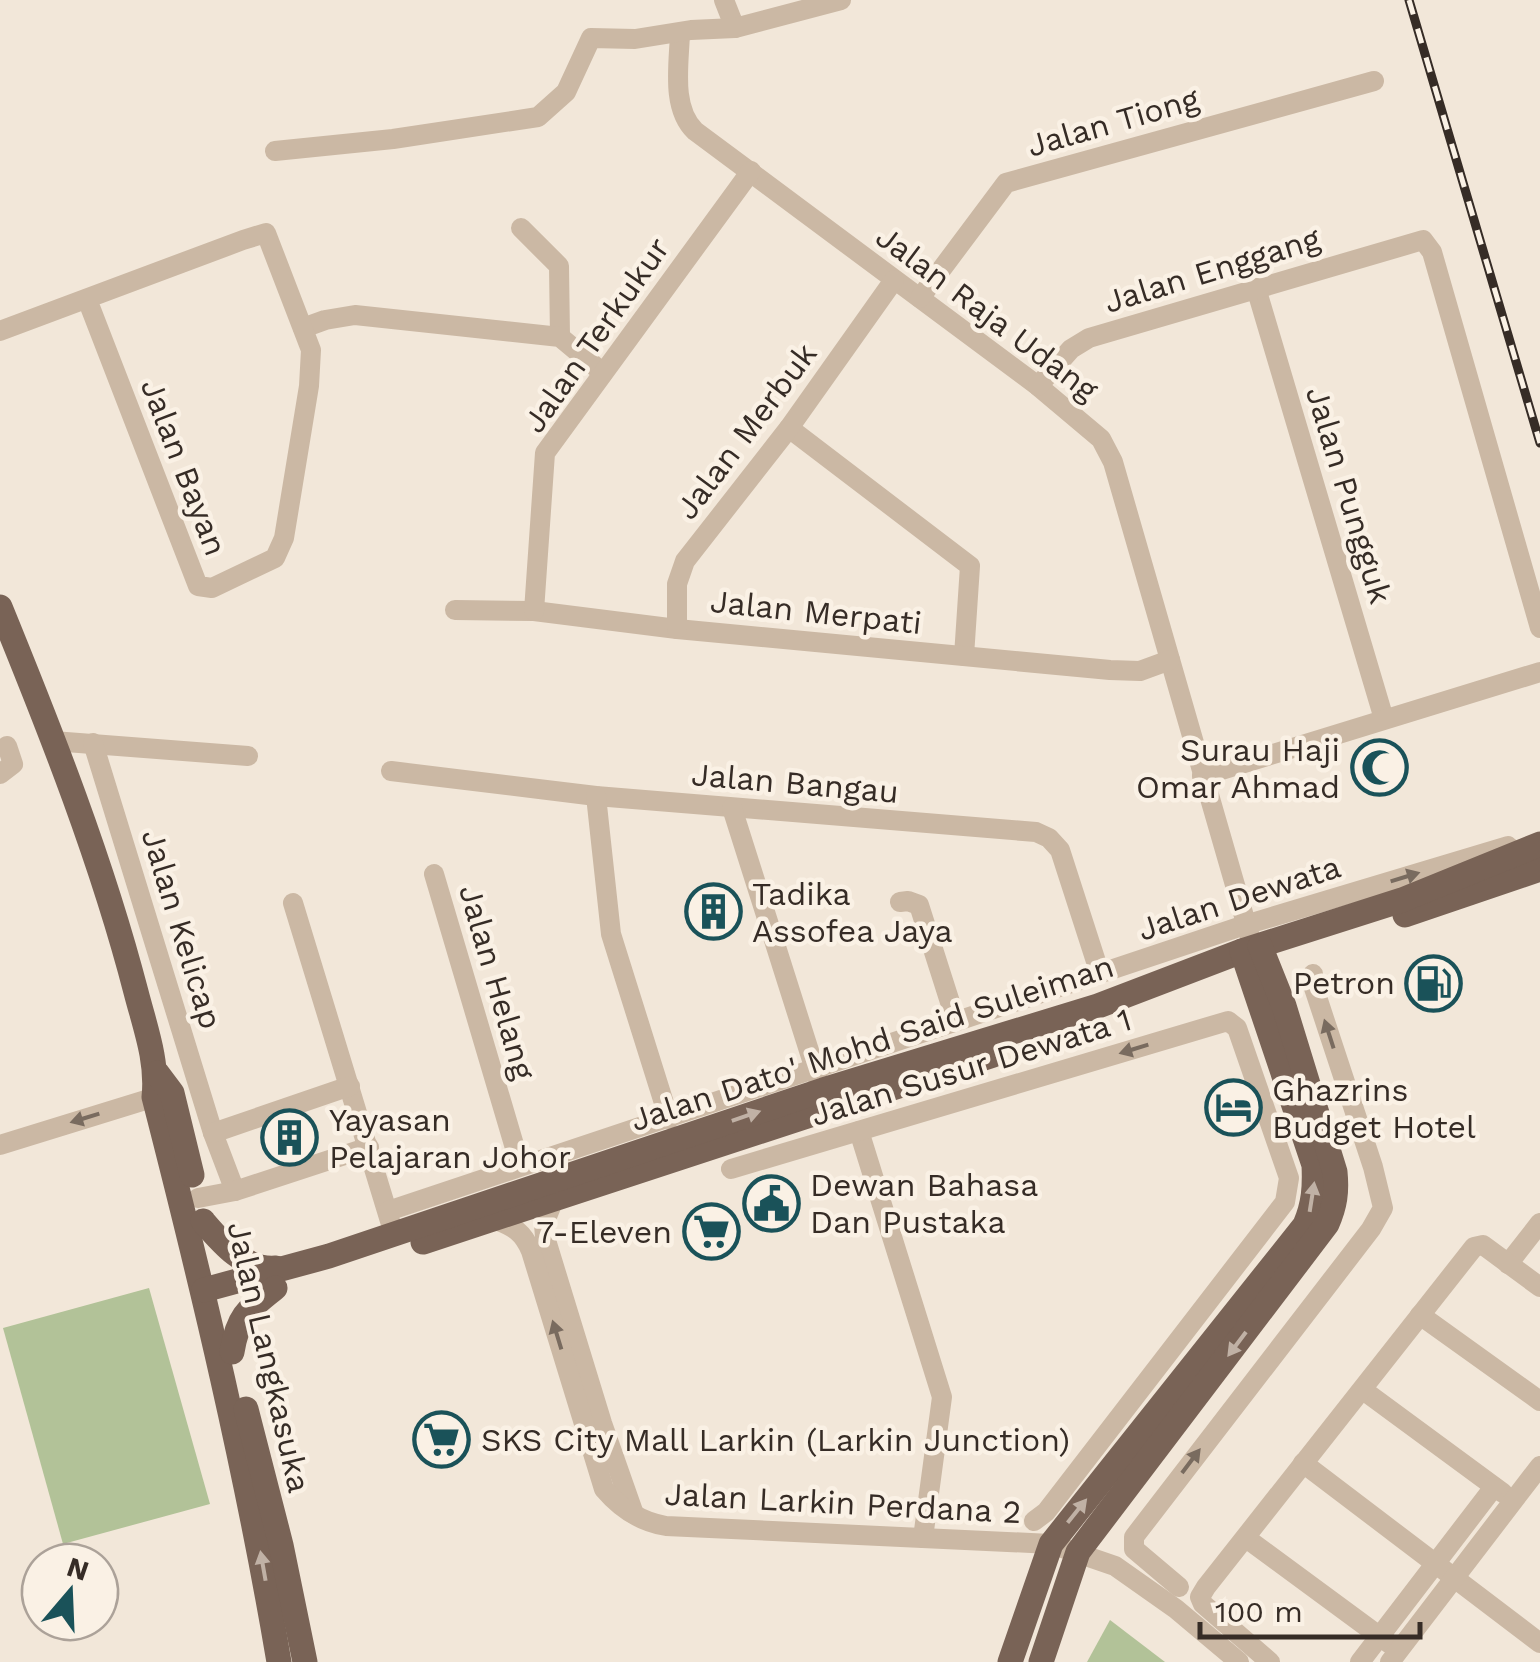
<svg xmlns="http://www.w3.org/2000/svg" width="1540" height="1662" font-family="'Work Sans',sans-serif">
<rect width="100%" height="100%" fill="#f2e7d9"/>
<!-- green -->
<g fill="#b2c298">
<path d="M149,1288L210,1504L63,1544L3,1328Z"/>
<path d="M1110,1620L1165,1662H1087Z"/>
</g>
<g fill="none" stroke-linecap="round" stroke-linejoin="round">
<!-- minor -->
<g stroke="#cbb8a4" stroke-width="20">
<path d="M724,0L735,28"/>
<path d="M680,33C679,64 671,108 695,131L1038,386L1101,439L1113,462L1250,937"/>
<path d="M275,151L393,139L538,117L566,92L591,38L635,39L691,30L735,28L841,0"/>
<path d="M521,228L559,266L560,337"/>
<path d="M1256,288L1384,719"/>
<path d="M920,298L1006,183L1374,81"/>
<path d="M303,328L325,320L355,315L560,337L603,373"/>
<path d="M0,331L243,240L266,233L311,350L309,386L284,538L275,558L212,588L198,586L87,299"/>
<path d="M1038,386L1071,349L1089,338L1423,240L1432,252L1540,628"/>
<path d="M789,428L970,566L964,656"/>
<path d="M455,610L534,611L677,629L1110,670L1140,671L1170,660"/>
<path d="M534,611L545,453L751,171"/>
<path d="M677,629V584L685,561L789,428L894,280"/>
<path d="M53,741L248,756"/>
<path d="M93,743L213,1133L235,1191"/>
<path d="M391,771L596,796L1036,832L1049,838L1060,850L1100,974"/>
<path d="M0,774L13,764L7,746"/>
<path d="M1202,776L1540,672"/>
<path d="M596,796L611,934L669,1119"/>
<path d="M732,808L818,1079"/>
<path d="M434,874L520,1165"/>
<path d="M900,902L908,901L919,905L956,1021"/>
<path d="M293,903L390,1221"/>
<path d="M859,1131L942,1397L923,1538"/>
<path d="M213,1133L350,1086"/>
<path d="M0,1145L165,1094"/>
<path d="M731,1169L1228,1021L1237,1028L1289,1178L1285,1202L1046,1512L1034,1521"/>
<path d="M198,1198L235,1191L369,1147"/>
<path d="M554,1199L544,1224L545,1237L602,1423L634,1514"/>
<path d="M388,1211L1245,925L1508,846"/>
<path d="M496,1220C514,1227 523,1232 531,1251L604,1489C621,1509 641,1522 666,1526L1051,1544L1115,1566L1176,1609L1239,1662"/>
<path d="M1508,1264L1540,1223"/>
<path d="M1420,1315L1540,1401"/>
<path d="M1363,1390L1503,1493"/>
<path d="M1303,1463L1540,1643"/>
<path d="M1246,1538L1390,1644"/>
<path d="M1179,1587L1134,1549V1537L1371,1229L1383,1208L1373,1167L1314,988L1313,974"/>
<path d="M1270,1662L1203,1604L1200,1597L1206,1587L1474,1247L1483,1245L1540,1287"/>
<path d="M1360,1662L1494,1487"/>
<path d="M1390,1662L1540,1466"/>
</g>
<!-- major -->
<g stroke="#796356" stroke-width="25">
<path d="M0,607C51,732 102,861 136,992C145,1027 158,1061 154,1097C202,1284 247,1472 279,1662"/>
<path d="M1405,915L1540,869"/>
<path d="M157,1073L172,1093L192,1175"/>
<path d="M203,1221C221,1242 245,1271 276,1268"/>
<path d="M423,1242L993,1055"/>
<path d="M204,1290L329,1256L823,1090L1098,1006L1242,951L1402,900L1540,844"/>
<path d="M232,1352C238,1316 247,1310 275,1288"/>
<path d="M246,1409L281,1545L305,1662"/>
<path d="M1010,1662L1051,1544L1305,1225C1314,1204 1315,1187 1314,1165L1242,951"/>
<path d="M1041,1662L1078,1552L1327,1224C1335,1206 1337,1192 1335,1172L1284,1006L1260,946"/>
</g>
<defs>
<path id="rail" d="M1409,0L1540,443"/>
</defs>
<!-- rail casing -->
<use href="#rail" stroke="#362c26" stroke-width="9"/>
<!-- rail -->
<use href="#rail" stroke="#faf1e5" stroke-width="5" stroke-dasharray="15" stroke-linecap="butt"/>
</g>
<!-- one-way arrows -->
<defs><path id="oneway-solid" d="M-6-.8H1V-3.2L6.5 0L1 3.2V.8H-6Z" transform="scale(2.5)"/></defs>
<g fill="#796b5f">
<use href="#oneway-solid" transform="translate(1405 877) rotate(-17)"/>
<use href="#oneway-solid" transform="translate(1329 1034) rotate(-108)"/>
<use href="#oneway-solid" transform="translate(1134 1049) rotate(163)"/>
<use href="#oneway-solid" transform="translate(85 1118) rotate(163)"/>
<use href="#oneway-solid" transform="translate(557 1335) rotate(-107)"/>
<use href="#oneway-solid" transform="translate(1191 1461) rotate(-53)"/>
</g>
<g fill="#c0b1a5">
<use href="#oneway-solid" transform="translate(746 1116) rotate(-19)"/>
<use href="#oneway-solid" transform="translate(1312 1197) rotate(-81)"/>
<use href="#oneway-solid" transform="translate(1237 1344) rotate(127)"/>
<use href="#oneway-solid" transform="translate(1077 1511) rotate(-51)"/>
<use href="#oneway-solid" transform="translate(263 1566) rotate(-100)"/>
</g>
<!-- icons -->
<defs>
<symbol id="mosque-ring" viewBox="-11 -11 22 22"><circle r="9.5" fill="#faf1e5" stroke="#1a5259" stroke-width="1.5"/><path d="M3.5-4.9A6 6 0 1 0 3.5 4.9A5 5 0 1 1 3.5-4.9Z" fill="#1a5259"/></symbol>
<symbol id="building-ring" viewBox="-11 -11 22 22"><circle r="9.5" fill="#faf1e5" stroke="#1a5259" stroke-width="1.5"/><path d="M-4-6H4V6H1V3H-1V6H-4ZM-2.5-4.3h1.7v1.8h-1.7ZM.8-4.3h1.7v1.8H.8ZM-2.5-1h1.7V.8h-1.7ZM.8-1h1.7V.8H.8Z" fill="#1a5259"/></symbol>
<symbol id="fuel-ring" viewBox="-11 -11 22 22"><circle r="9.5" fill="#faf1e5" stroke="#1a5259" stroke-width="1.5"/><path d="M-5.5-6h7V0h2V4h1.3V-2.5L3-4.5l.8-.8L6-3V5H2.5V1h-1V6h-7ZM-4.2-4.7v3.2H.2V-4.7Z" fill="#1a5259"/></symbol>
<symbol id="hotel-ring" viewBox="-11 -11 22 22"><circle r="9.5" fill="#faf1e5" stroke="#1a5259" stroke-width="1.5"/><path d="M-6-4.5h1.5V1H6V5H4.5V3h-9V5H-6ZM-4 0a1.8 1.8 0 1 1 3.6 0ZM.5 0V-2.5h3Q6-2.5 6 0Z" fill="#1a5259"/></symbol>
<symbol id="civic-ring" viewBox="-11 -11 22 22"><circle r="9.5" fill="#faf1e5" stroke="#1a5259" stroke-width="1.5"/><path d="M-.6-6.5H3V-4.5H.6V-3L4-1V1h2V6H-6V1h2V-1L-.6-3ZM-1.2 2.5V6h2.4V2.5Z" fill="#1a5259"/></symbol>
<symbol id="supermarket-ring" viewBox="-11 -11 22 22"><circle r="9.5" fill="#faf1e5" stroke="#1a5259" stroke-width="1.5"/><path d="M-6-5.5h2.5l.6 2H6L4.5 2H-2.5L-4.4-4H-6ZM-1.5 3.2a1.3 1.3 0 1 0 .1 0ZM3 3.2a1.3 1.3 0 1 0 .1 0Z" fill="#1a5259"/></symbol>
</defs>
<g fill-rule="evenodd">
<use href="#mosque-ring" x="1348" y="736" width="63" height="63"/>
<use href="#building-ring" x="682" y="880" width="63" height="63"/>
<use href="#fuel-ring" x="1402" y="952" width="63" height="63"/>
<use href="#hotel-ring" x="1202" y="1076" width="63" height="63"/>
<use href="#building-ring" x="258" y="1106" width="63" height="63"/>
<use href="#civic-ring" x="740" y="1172" width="63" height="63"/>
<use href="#supermarket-ring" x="680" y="1200" width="63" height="63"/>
<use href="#supermarket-ring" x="410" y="1408" width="63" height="63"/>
</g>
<g text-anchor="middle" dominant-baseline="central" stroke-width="9" stroke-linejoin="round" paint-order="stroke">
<!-- street labels -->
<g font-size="32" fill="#362c26" stroke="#faf1e5">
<text transform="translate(1113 122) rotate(-16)">Jalan Tiong</text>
<text transform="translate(1212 270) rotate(-17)">Jalan Enggang</text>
<text transform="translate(987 313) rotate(37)">Jalan Raja Udang</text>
<text transform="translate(596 335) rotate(-55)">Jalan Terkukur</text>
<text transform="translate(746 431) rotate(-53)">Jalan Merbuk</text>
<text transform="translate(184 467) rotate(69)">Jalan Bayan</text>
<text transform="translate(1349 495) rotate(73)">Jalan Pungguk</text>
<text transform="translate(816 612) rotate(6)">Jalan Merpati</text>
<text transform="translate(795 783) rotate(5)">Jalan Bangau</text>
<text transform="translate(1239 898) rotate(-18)">Jalan Dewata</text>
<text transform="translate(182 929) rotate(73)">Jalan Kelicap</text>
<text transform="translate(497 982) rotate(74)">Jalan Helang</text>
<text transform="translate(872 1043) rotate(-18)">Jalan Dato' Mohd Said Suleiman</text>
<text transform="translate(971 1067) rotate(-17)">Jalan Susur Dewata 1</text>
<text transform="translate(269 1357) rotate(77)">Jalan Langkasuka</text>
<text transform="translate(843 1503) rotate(3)">Jalan Larkin Perdana 2</text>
</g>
<!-- poi labels -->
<g font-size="32" fill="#362c26" stroke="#faf1e5" text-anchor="start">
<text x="1340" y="750" text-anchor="end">Surau Haji<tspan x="1340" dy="37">Omar Ahmad</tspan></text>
<text x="752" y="894">Tadika<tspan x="752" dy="37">Assofea Jaya</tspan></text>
<text x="1395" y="983" text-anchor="end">Petron</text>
<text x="1272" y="1090">Ghazrins<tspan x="1272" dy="37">Budget Hotel</tspan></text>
<text x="329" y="1120">Yayasan<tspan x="329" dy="37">Pelajaran Johor</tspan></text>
<text x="810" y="1185">Dewan Bahasa<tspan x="810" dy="37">Dan Pustaka</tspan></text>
<text x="672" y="1232" text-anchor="end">7-Eleven</text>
<text x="481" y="1440">SKS City Mall Larkin (Larkin Junction)</text>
</g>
</g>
<!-- north arrow -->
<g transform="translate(70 1592) rotate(19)"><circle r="48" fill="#faf1e5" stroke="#aca299" stroke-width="2.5"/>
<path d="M0-8L18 38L0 25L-18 38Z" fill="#1a5259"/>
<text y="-15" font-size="28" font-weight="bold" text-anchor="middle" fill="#362c26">N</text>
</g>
<!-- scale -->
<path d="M1200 1622v15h220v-15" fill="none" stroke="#362c26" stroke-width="5"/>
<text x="1215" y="1622" font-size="30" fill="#362c26" stroke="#faf1e5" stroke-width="8" paint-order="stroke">100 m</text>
</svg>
